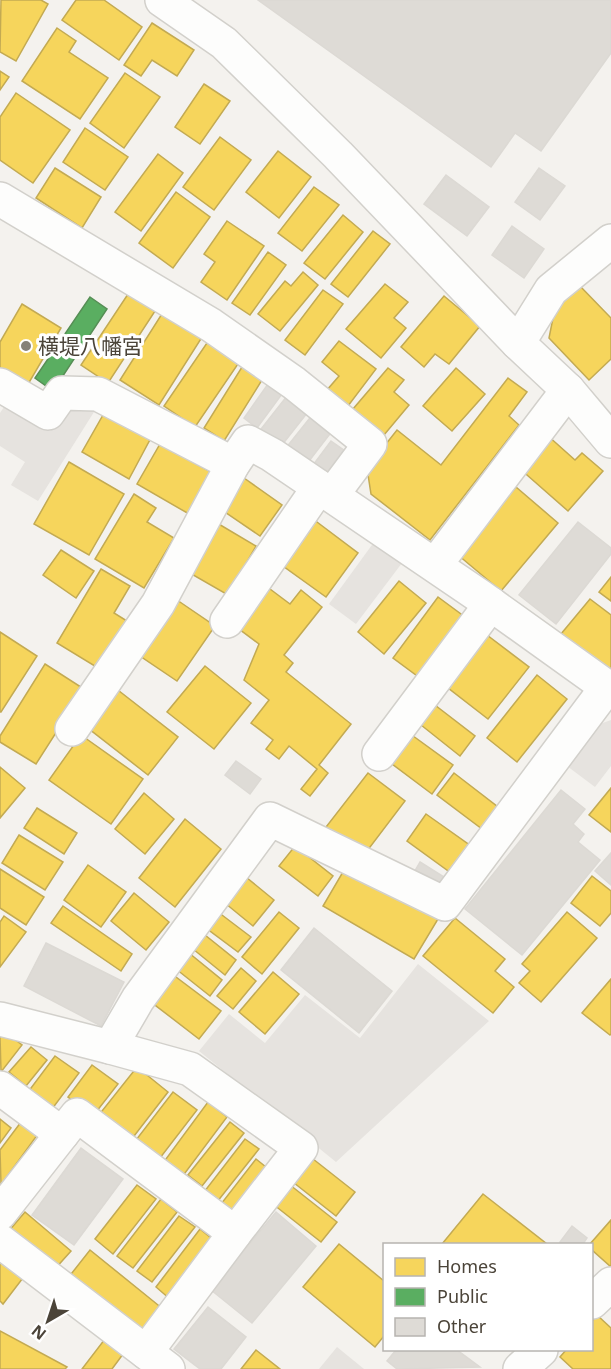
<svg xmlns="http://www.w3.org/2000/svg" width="611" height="1369" font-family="'Noto Sans','Noto Sans JP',sans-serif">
<rect width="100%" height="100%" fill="#f4f2ee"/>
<!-- parking -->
<g fill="#e6e3df">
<path d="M6,404L50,431L66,407L99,404L38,501L11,485L25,462L0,446V413Z"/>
<path d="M377,538L405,559L356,624L329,604Z"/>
<path d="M611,720V766L595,787L567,766L600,724Z"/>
<path d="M418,964L489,1021L336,1162L199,1051L229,1014L265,1043L305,995L360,1038Z"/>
<path d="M337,1347L364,1369H319Z"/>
</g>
<!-- homes -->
<g fill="#f6d55c" stroke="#c3aa52" stroke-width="1.5">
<path d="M1,0H41L48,4L16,61L0,52Z"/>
<path d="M76,0H104L142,27L119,60L62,20Z"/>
<path d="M152,23L194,50L177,76L152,60L141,76L124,65Z"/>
<path d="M57,28L76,41L69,52L108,78L80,119L22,81Z"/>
<path d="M0,71L9,77L0,90Z"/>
<path d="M125,73L160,97L124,148L90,123Z"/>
<path d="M204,84L230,101L200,144L175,127Z"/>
<path d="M16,93L70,130L33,183L0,160V117Z"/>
<path d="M85,128L128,157L105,190L63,162Z"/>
<path d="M220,137L251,160L214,210L183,187Z"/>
<path d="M278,151L311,177L279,218L246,192Z"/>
<path d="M158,154L183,173L141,231L115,212Z"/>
<path d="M55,168L101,197L82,228L36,198Z"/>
<path d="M314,187L339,205L302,251L278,233Z"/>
<path d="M176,192L210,217L173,268L139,243Z"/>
<path d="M343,215L363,232L325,279L304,263Z"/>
<path d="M227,221L264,246L227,300L201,282L215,262L204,254Z"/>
<path d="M373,231L390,244L348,297L331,284Z"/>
<path d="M268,252L286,265L250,315L232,303Z"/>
<path d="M303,272L318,285L280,331L258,314L285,281L291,286Z"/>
<path d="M385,284L408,302L394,318L406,328L381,358L346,329Z"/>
<path d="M579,285L611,318V359L589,380L549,338L555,308Z"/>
<path d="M132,288L159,305L108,383L81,365Z"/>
<path d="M323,290L343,304L305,355L285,340Z"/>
<path d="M444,296L480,326L449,364L435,354L424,367L401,347Z"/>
<path d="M22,304L61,328L27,386L0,370V342Z"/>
<path d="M165,309L204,334L159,405L120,380Z"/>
<path d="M209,340L240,361L195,427L164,406Z"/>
<path d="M339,341L376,369L348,406L327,390L339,376L322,362Z"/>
<path d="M242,367L262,380L224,441L204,428Z"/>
<path d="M388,368L404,380L394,392L409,405L384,435L353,409Z"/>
<path d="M456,368L485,394L452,431L423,406Z"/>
<path d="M508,378L527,392L509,416L519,425L430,540L371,494L367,468L397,430L441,465Z"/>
<path d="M107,408L153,434L129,479L82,452Z"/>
<path d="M547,435L575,460L582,453L603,471L568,511L519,468Z"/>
<path d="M160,444L213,473L189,514L137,484Z"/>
<path d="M69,462L124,494L89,555L34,524Z"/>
<path d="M244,478L282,505L260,536L222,510Z"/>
<path d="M516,487L558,523L501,591L458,555Z"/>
<path d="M134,494L156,508L147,522L174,538L144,588L95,559Z"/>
<path d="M309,516L358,553L326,597L276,561Z"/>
<path d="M217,523L256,546L228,595L188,572Z"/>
<path d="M61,550L94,571L76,598L43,575Z"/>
<path d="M101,569L130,586L114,613L127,621L98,668L57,643Z"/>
<path d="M611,577V601L599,592Z"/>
<path d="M399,581L426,603L384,654L358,632Z"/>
<path d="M266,586L290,604L301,590L322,607L284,655L293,663L286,672L351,724L319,765L328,773L310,796L301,789L317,769L289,746L279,759L266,749L273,740L251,723L269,700L244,680L259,644L235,626Z"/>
<path d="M438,597L469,620L424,681L393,658Z"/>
<path d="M590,599L611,615V675L561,634Z"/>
<path d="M177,600L215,626L177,681L140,656Z"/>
<path d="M0,632L37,656L1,712H0Z"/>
<path d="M483,632L529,667L488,719L443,684Z"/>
<path d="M45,664L84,689L36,764L0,742V736Z"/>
<path d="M205,666L251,703L214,749L167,712Z"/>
<path d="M537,675L567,699L517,762L487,738Z"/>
<path d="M114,687L178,737L148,775L84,725Z"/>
<path d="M431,702L475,736L460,756L416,721Z"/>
<path d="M409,733L453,765L432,794L388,761Z"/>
<path d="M81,735L143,779L111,824L49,780Z"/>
<path d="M0,767L25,788L0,818Z"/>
<path d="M368,773L405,801L364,855L326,827Z"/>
<path d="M454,773L498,807L482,829L437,795Z"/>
<path d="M611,788V832L589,815Z"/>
<path d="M144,793L174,819L145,854L115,829Z"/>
<path d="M37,808L77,833L64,854L24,828Z"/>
<path d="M426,814L471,846L451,873L407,841Z"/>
<path d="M185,819L221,849L175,907L139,878Z"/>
<path d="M19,835L63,862L45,890L2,863Z"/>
<path d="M295,846L333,876L318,896L279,866Z"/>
<path d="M88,865L126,892L101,927L64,900Z"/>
<path d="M347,865L438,919L414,959L323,906Z"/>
<path d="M0,869L44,897L26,925L0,908Z"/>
<path d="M241,873L274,900L253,926L220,899Z"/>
<path d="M592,876L611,891V913L600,926L571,903Z"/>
<path d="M134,893L169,922L146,950L111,921Z"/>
<path d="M63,906L132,954L121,971L51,923Z"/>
<path d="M218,912L251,937L238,952L206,928Z"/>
<path d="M279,912L299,928L262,974L242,957Z"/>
<path d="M567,912L597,938L541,1002L519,983L530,971L522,964Z"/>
<path d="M4,916L26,932L0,967V922Z"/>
<path d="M455,918L505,959L495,971L514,987L493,1013L423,956Z"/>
<path d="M205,935L236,960L225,975L193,949Z"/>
<path d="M189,953L222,980L210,996L176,969Z"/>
<path d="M241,968L256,981L233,1009L217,996Z"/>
<path d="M273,972L299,994L265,1034L239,1012Z"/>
<path d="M172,974L221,1011L199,1039L151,1002Z"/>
<path d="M611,979V1034L610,1035L582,1013Z"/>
<path d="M4,1031L22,1045L1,1072L0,1036Z"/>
<path d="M31,1047L47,1060L26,1086L9,1072Z"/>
<path d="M55,1056L79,1073L52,1109L28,1092Z"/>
<path d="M92,1065L118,1084L93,1116L68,1097Z"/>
<path d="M137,1067L168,1092L131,1140L98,1116Z"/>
<path d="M173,1092L197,1110L160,1158L136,1140Z"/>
<path d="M208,1102L227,1117L182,1177L163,1163Z"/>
<path d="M0,1119L11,1128L0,1143Z"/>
<path d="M21,1122L38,1134L1,1185L0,1150Z"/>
<path d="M230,1122L244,1133L202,1186L188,1175Z"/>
<path d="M245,1139L259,1149L217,1202L204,1192Z"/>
<path d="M308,1155L355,1192L336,1216L289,1179Z"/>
<path d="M256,1159L271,1171L236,1215L221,1204Z"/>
<path d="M285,1181L337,1222L321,1242L269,1201Z"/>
<path d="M137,1185L156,1199L113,1254L95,1239Z"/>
<path d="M483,1194L547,1244H442Z"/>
<path d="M161,1199L177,1212L133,1268L117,1256Z"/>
<path d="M25,1212L71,1251L54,1270L8,1232Z"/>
<path d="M179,1216L195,1227L152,1282L137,1271Z"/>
<path d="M611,1220V1267L592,1250L590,1244Z"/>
<path d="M200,1229L216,1242L171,1300L156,1287Z"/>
<path d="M339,1244L384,1281V1336L375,1347L303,1287Z"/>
<path d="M0,1248L29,1270L3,1304L0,1301Z"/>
<path d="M90,1250L163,1309L141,1337L68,1278Z"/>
<path d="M597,1315L611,1328V1369H573L560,1357L566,1350H592V1321Z"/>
<path d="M0,1331L67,1367L65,1369H0Z"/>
<path d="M108,1335L126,1350L112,1369H82Z"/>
<path d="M256,1350L280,1369H241Z"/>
</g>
<!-- public -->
<path fill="#5aae61" stroke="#568e55" stroke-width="1.5" d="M90,297L107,309L53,391L35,378Z"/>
<!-- building -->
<g fill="#dedbd6" stroke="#dcd9d4" stroke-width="1.5">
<path d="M258,0H611V53L541,151L515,133L491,167Z"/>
<path d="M539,168L565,186L540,220L515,202Z"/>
<path d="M446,175L489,207L467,236L424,204Z"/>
<path d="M512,226L544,249L524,278L492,255Z"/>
<path d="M268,384L282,394L257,428L244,418Z"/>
<path d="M287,396L308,412L282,445L261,429Z"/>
<path d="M313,414L333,430L306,465L285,449Z"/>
<path d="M331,441L348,453L329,477L313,465Z"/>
<path d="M578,522L611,548V554L556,624L519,595Z"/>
<path d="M236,761L261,779L250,794L225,775Z"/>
<path d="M561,790L585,809L573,824L584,834L578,842L600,860L522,955L465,909Z"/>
<path d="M611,853V885L595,871Z"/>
<path d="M420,862L444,877L435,891L412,876Z"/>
<path d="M314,928L392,991L359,1033L281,970Z"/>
<path d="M46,943L124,982L101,1026L24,986Z"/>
<path d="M81,1148L123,1179L74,1245L32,1215Z"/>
<path d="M276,1212L316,1246L252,1323L211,1290Z"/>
<path d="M572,1226L587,1238L583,1244H564L560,1242Z"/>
<path d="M208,1307L246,1337L221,1369H200L174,1349Z"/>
<path d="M396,1350H457L480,1367L397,1369L387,1361Z"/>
</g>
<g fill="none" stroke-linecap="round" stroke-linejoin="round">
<defs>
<g id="minor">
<path d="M162,0L224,43L338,155L518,343L568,390L611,441"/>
<path d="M0,199L211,325L294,383L370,444L332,495"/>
<path d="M518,343L551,290L611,241"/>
<path d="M0,385L48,413L62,393L98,394L233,464"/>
<path d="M435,565L568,390"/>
<path d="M227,621L319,487"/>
<path d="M72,729L158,604L233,464L248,442L272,455L481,597L611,690"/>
<path d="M379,754L491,604"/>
<path d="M0,1019L110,1047L138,999L270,819L445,904L607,687"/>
<path d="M110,1047L190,1069L301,1148L235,1233"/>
<path d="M0,1088L62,1134"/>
<path d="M0,1213L77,1115L235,1233L146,1352"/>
<path d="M0,1241L168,1369"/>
<path d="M592,1302L611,1284"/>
<path d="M520,1369L541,1350"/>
</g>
</defs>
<!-- minor casing -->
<use href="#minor" stroke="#d2d0cb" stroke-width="36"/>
<!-- minor -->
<use href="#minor" stroke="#fdfdfc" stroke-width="33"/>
</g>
<!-- markers -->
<circle fill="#868178" stroke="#fff" stroke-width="2" cx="26" cy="346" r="6"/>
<g text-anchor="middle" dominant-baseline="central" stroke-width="6" stroke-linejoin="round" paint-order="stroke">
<!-- poi labels -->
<g font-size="21" fill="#4b4439" stroke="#fff" text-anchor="start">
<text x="38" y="346">横堤八幡宮</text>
</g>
</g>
<!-- legend -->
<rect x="383" y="1243" width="210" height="108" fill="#ffffff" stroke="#b7b4b0" stroke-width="1.5"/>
<rect x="395" y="1258" width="30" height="18" fill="#f6d55c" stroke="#b7b4b0" stroke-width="1.5"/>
<text x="437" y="1273" font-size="18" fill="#4b4439">Homes</text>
<rect x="395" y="1288" width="30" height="18" fill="#5aae61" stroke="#b7b4b0" stroke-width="1.5"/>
<text x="437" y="1303" font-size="18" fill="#4b4439">Public</text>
<rect x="395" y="1318" width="30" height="18" fill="#dedbd6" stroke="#b7b4b0" stroke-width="1.5"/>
<text x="437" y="1333" font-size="18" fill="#4b4439">Other</text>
<!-- north arrow -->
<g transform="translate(48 1321) rotate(219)" stroke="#ffffff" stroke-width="4.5" paint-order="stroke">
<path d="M0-4.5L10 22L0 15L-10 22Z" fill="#4b4439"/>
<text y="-9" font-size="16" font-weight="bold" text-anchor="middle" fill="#4b4439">N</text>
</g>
</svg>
